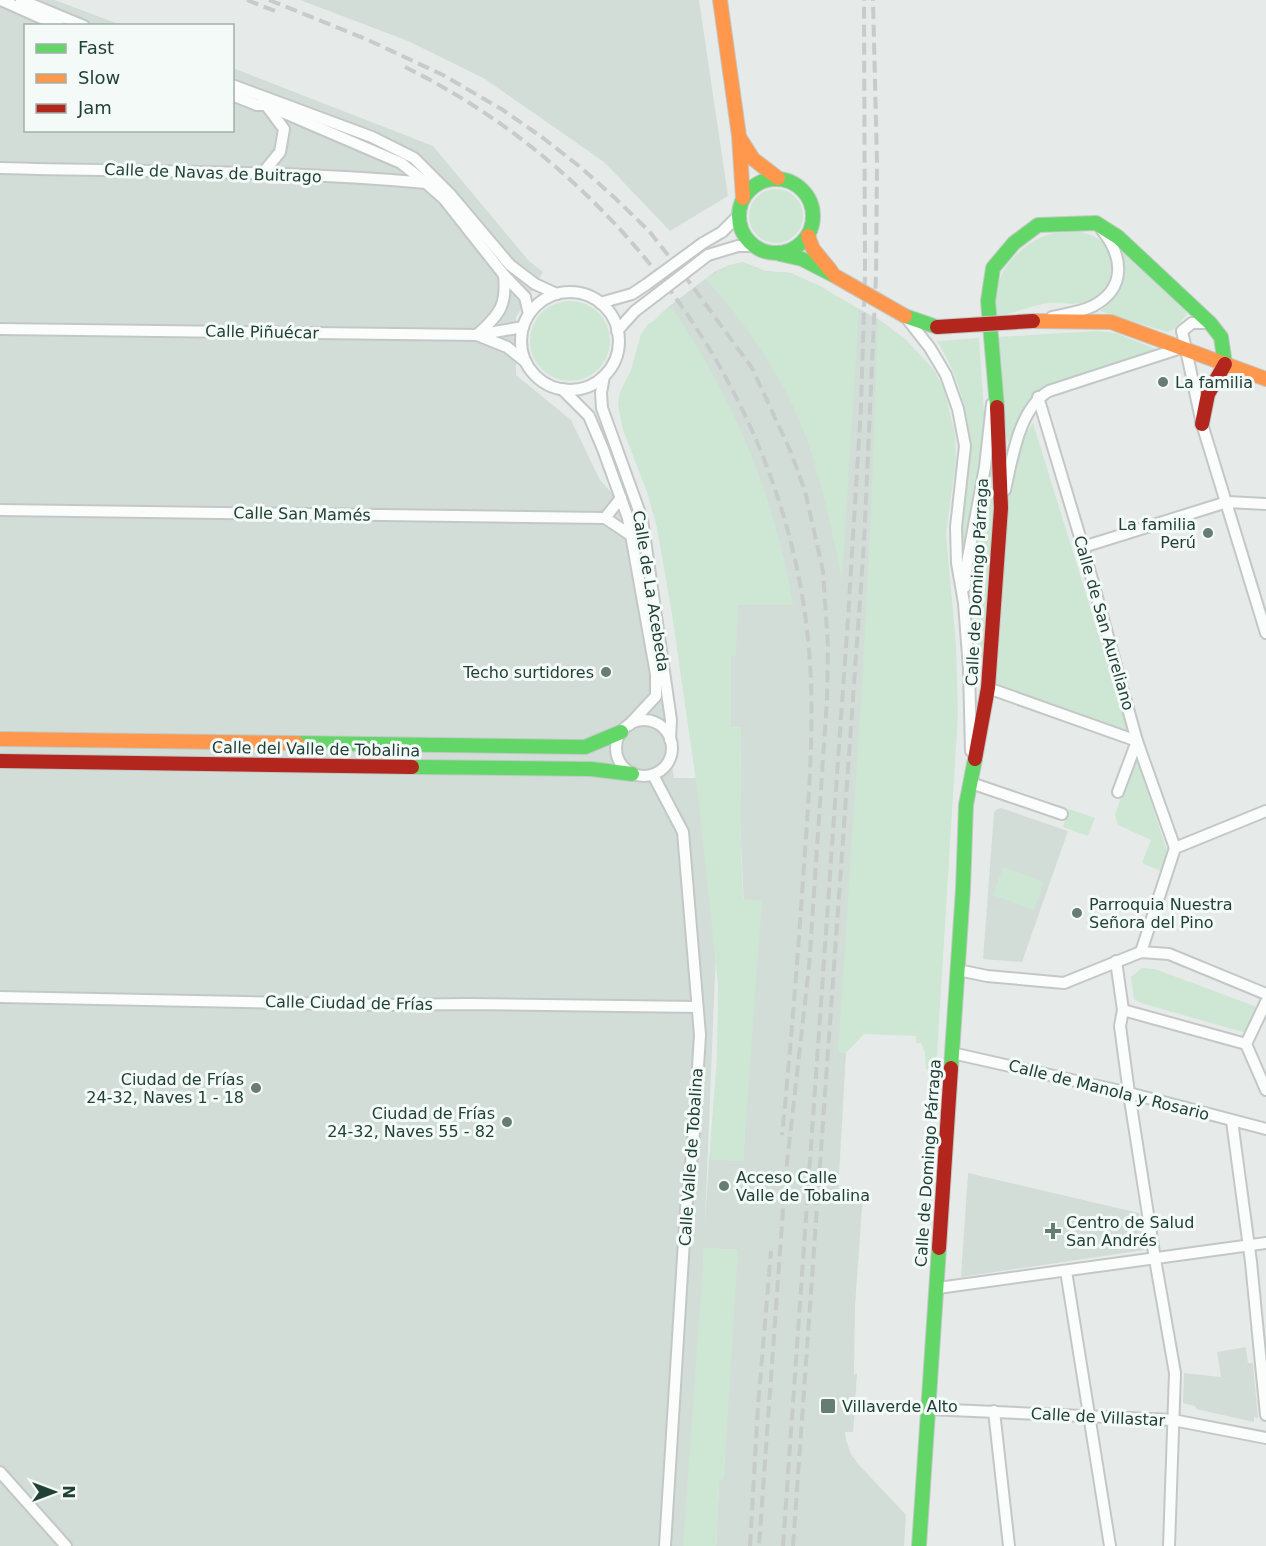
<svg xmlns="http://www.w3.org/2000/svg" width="1266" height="1546" font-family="'DejaVu Sans',sans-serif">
<rect width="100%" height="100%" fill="#e6ebe9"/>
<!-- built -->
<g fill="#d3ddd8">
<path d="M0,0H55L121,25L26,26V130H232L233,68L433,146L529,261L543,272L516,317V375L571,420L600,480L637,521L674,778H723L705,1222L709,1159L743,1161L750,1045L740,819L741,728L725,727L654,321L667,308L714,272L727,266L743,262L765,271L791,273L878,319L906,340L858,995L846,1053L838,1192L863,1194L855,1306L854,1374H857L853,1432H845L846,1440L851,1454L859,1465L906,1515L904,1546H716L719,1482L737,1250L704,1248L691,1546H0Z"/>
<path d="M300,0H699L728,196L670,231L604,162L485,79L408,41Z"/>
<path d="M1001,808L1068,831L1022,962L983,959L994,812L997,809Z"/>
<path d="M968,1173L1139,1213L1144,1250L961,1277Z"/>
<path d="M1246,1347L1248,1363H1253L1258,1418L1254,1417V1422L1196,1409L1195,1406L1183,1403L1184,1373L1221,1377L1217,1352Z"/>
</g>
<!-- green -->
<g fill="#cee6d4">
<circle cx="776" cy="216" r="27"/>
<path d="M1078,231C1095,236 1107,240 1111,259C1115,279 1103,299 1081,303C1071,305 1060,302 1049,303C1031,305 1013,314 995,317C996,307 995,294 998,284C1005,260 1030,238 1055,233C1062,232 1071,232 1078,231Z"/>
<path d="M1123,251L1184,310L1187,314L1174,329L1167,332L1100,311C1123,294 1125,278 1123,251Z"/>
<path d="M743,262L765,271L791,273L820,286L859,309L842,581C830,521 818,459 792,404C772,363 737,311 705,279L727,266Z"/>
<circle cx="570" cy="341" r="40"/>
<path d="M667,308H672C733,397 776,499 793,605H738L736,655L731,656V727H741L740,819L743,899L762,901L743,1161L709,1159L717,1057L718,985L698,795L672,614L657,528L647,492L623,430L618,405L620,392L631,370L641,334L648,324L654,321Z"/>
<path d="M878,319L906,340L934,370L944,389L955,434L956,460L946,534L956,645L958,714L936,1071L926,1069L925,1053L921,1043H916V1036L864,1034L846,1053H838L862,685L871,515Z"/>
<path d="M1096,331L1116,333L1163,352L1046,388C1024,400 1018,421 1011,442H1008L1006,437L998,337Z"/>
<path d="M979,338L984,412V438L964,555H962C959,522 965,496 968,464C972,421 960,377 937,341Z"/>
<path d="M1033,423L1128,730L1127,732L1003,688L996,683L995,677L1009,491L1019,444Z"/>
<path d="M994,433L997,463L983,659H979L976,636L973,559Z"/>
<path d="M1134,759H1137L1168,854L1161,871L1142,863L1151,840L1118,825L1115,815Z"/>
<path d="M1069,809L1095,818L1088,836L1063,827Z"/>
<path d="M1003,867L1044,882L1034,910L993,895Z"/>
<path d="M1142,968L1155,969L1257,1007L1246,1033L1141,1003L1134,999L1131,977Z"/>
<path d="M704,1248L738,1250L724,1477L719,1483L716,1546H683Z"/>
</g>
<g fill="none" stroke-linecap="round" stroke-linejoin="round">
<defs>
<g id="street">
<path d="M1,0L59,26"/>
<path d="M21,0L84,26"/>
<path d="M232,85L372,137L414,158L450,194L510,265L535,284L557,294"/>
<path d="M232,95L257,105H266L401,163L426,183L444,199L504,275L525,297L529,314"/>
<path d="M0,168C142,172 285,170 426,183"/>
<path d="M262,174L280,152L284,129L266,105"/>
<path d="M703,243L722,232L739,215"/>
<path d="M708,255L738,246H754"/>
<circle cx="570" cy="341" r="49"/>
<path d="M600,303L632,294L647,284"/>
<path d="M905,316L930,348L946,375L958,409L965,446L956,527L957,563L964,603L969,669L971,751"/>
<path d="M1052,317C1065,314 1081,312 1093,306C1127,288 1123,256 1102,230"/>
<path d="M1210,323H1192L1182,331L1202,424L1266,633"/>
<path d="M0,329L477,335L523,327"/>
<path d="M617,331L635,311L656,295"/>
<path d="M478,334C500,314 507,305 504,275"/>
<path d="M477,335L507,347L526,362"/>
<path d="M604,376L601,393L602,408L642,519L671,720L670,740"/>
<path d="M562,389L589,416L603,449L628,518L656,674V696L629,725"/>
<path d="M1038,397L1083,547L1137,741L1175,848"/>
<path d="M1005,490C1012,459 1019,408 1049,391L1181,348"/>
<path d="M0,510L605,518L632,536"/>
<path d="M605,518L621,498"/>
<path d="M1083,547L1227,502L1266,504"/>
<path d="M965,587L967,563L985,467L992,404"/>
<path d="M988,688L1137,741L1118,792"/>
<circle cx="644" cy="748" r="28"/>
<path d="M653,775L683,832L700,1035L693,1146L686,1209L665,1546"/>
<path d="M971,776V783L1062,814"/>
<path d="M1141,952L1175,848L1266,811"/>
<path d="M1116,961L1123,1010L1120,1026L1129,1093L1155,1259L1175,1373L1169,1546"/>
<path d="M958,970L987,976L1064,983L1141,952L1169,954L1266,994"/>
<path d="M0,997L384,1005L468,1004L697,1007"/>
<path d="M1266,1002L1246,1044L1266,1090"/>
<path d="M1123,1010L1246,1044"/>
<path d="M952,1053L1129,1093L1266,1129"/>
<path d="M1232,1121L1251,1262L1266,1415"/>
<path d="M1066,1271L1110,1546"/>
<path d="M938,1288L1266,1243"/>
<path d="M928,1409L1173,1420L1266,1438"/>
<path d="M994,1411L1009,1546"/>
<path d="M0,1472L66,1546"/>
</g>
<g id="fast">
<circle cx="776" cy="216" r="37"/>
<path d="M780,254L802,259L835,276"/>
<path d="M905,316L937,327"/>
<path d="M997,407L988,301L993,268L1014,243L1038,225L1096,223L1118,237L1210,323L1221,337L1225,364"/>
<path d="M297,743L585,747L621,732"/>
<path d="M412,767L591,769L632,774"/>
<path d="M951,1068L963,889L966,805L975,759"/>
<path d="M919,1546L939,1248"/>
</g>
<g id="slow">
<path d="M720,0L739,136L743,198"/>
<path d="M741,140L753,159L778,178"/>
<path d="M808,236L813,249L831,271"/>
<path d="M1033,321L1111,322L1266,379"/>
<path d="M0,739L297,743"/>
</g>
<g id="jam">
<path d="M1202,424L1208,394L1225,364"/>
<path d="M975,759L988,688L1001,508L997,407"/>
<path d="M0,761L412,767"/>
<path d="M939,1248L951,1068"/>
</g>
</defs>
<!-- street casing -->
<use href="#street" stroke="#c3c8c6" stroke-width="14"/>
<!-- fast casing -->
<use href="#fast" stroke="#c1c9c6" stroke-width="16"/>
<!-- slow casing -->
<use href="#slow" stroke="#c1c9c6" stroke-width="16"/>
<!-- jam casing -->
<use href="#jam" stroke="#c1c9c6" stroke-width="16"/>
<!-- street -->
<use href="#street" stroke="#fbfcfc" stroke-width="10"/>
<!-- fast -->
<use href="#fast" stroke="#63d668" stroke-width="14"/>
<!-- slow -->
<use href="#slow" stroke="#ff974d" stroke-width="14"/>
<!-- jam -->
<use href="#jam" stroke="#b3261e" stroke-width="14"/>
<!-- rail -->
<g stroke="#c7ccca" stroke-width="4" stroke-dasharray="12 6" stroke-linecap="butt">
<path d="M247,0L275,11"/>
<path d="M269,0L366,39L443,75L503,110L543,138L579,166L616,199L649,231L690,283L752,368L790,450L805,491L823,571L828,646L827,699L809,967L785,1181L759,1546"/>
<path d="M405,67C625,175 788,403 809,649C815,721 809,793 804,865C798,955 791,1045 782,1135"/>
<path d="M750,1546L758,1406L771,1251"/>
<path d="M783,1546L848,618L861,406L865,275L864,0"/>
<path d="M793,1546L864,543L876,276L877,162L873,0"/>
</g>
<defs>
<g id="street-bridge">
<path d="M647,284L703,243"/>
<path d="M656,295L708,255"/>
</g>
<path id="slow-bridge" d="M835,276L905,316"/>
<path id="jam-bridge" d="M937,327L1033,321"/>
</defs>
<!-- street-bridge casing -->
<use href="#street-bridge" stroke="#c3c8c6" stroke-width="14" stroke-linecap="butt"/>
<!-- slow-bridge casing -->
<use href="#slow-bridge" stroke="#c1c9c6" stroke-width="16" stroke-linecap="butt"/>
<!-- jam-bridge casing -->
<use href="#jam-bridge" stroke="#c1c9c6" stroke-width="16" stroke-linecap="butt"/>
<!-- street-bridge -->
<use href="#street-bridge" stroke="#fbfcfc" stroke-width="10"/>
<!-- slow-bridge -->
<use href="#slow-bridge" stroke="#ff974d" stroke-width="14"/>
<!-- jam-bridge -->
<use href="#jam-bridge" stroke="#b3261e" stroke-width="14"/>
</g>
<!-- markers -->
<g fill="#667c75" stroke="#f4faf7" stroke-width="2">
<circle cx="1163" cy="382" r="6"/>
<circle cx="1208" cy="533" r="6"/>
<circle cx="606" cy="672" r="6"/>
<circle cx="1077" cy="913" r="6"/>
<circle cx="256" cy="1088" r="6"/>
<circle cx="507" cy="1122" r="6"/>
<circle cx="724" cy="1186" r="6"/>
<path d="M1050 1222h6v6h6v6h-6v6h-6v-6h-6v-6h6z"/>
<rect x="820" y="1398" width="16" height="16" rx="3"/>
</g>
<g text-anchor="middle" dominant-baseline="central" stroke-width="6" stroke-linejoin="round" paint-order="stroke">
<!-- street labels -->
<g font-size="16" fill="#214137" stroke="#f4faf7">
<text transform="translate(213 173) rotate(2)">Calle de Navas de Buitrago</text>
<text transform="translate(262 332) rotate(1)">Calle Piñuécar</text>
<text transform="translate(302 514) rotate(1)">Calle San Mamés</text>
<text transform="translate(977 582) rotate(-87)">Calle de Domingo Párraga</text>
<text transform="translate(651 591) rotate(81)">Calle de La Acebeda</text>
<text transform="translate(1104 623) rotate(74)">Calle de San Aureliano</text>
<text transform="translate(316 749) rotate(1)">Calle del Valle de Tobalina</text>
<text transform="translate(349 1003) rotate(1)">Calle Ciudad de Frías</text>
<text transform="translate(1109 1090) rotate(14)">Calle de Manola y Rosario</text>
<text transform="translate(691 1157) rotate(-86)">Calle Valle de Tobalina</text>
<text transform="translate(928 1163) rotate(-86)">Calle de Domingo Párraga</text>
<text transform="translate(1098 1417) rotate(3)">Calle de Villastar</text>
</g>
<!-- poi labels -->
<g font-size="16" fill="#214137" stroke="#f4faf7" text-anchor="start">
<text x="1175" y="382">La familia</text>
<text x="1196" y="524" text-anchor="end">La familia<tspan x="1196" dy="18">Perú</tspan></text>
<text x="594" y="672" text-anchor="end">Techo surtidores</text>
<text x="1089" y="904">Parroquia Nuestra<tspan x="1089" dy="18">Señora del Pino</tspan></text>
<text x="244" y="1079" text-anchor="end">Ciudad de Frías<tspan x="244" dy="18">24-32, Naves 1 - 18</tspan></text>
<text x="495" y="1113" text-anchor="end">Ciudad de Frías<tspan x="495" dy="18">24-32, Naves 55 - 82</tspan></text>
<text x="736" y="1177">Acceso Calle<tspan x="736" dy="18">Valle de Tobalina</tspan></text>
<text x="1066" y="1222">Centro de Salud<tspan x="1066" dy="18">San Andrés</tspan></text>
<text x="842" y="1406">Villaverde Alto</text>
</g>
</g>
<!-- legend -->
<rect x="24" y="24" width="210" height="108" fill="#f4faf7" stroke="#a0b0aa" stroke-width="1.5"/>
<rect x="36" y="44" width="30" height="9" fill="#63d668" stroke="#a0b0aa" stroke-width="1.5"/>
<text x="78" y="54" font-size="18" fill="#214137">Fast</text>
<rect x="36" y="74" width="30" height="9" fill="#ff974d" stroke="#a0b0aa" stroke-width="1.5"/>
<text x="78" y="84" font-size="18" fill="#214137">Slow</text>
<rect x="36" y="104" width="30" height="9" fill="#b3261e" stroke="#a0b0aa" stroke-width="1.5"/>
<text x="78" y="114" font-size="18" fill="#214137">Jam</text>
<!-- north arrow -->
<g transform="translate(54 1492) rotate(90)" stroke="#f4faf7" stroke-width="4.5" paint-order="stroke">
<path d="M0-4.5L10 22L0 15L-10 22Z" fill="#214137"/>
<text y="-9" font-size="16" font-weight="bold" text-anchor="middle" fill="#214137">N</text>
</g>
</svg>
